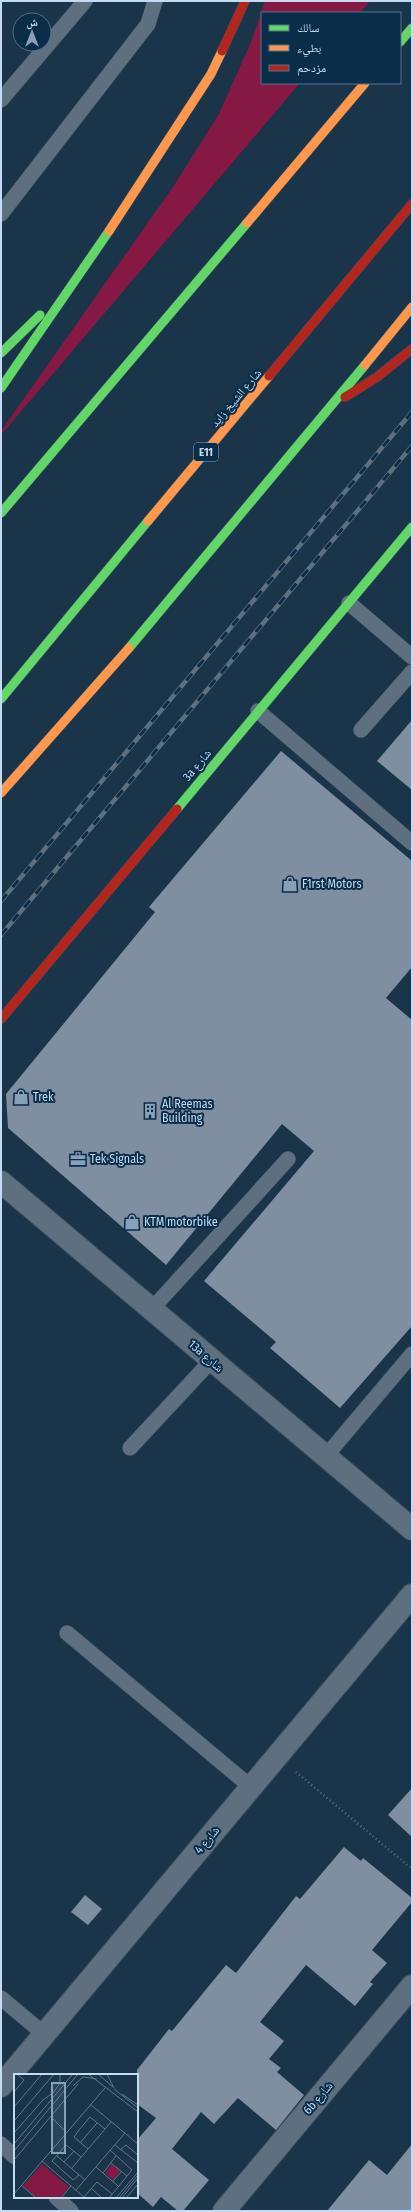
<svg xmlns="http://www.w3.org/2000/svg" width="413" height="2212" font-family="'Fira Sans Condensed','Noto Naskh Arabic',sans-serif">
<rect width="100%" height="100%" fill="#1a3449"/>
<!-- green -->
<path fill="#861943" d="M265,1H370L360,13H262V83H300L1,435V431L173,187L219,114L251,42Z"/>
<!-- building -->
<g fill="#7f8ea0">
<path d="M412,720V790L377,761Z"/>
<path d="M281,751L412,861V967L386,998L412,1020V1326L340,1408L270,1348L276,1342L204,1281L314,1151L282,1124L166,1265L8,1128L6,1094L155,912L149,907Z"/>
<path d="M412,1788V1837L388,1815Z"/>
<path d="M344,1847L361,1861L363,1858L412,1898V1902L372,1950L387,1963L370,1982L373,1984L355,2006L306,1965L260,2022L284,2041L269,2059L281,2068L277,2072L304,2095L276,2130L238,2098L214,2124L201,2112L172,2149L209,2180L183,2211H178L161,2197L153,2207L137,2193V2140L156,2118L137,2104V2070L169,2029L172,2031L226,1965L236,1973L296,1896L300,1899Z"/>
<path d="M85,1895L102,1909L88,1925L71,1912Z"/>
<path d="M412,2144V2211H327L369,2160L387,2175Z"/>
</g>
<g fill="none" stroke-linecap="round" stroke-linejoin="round">
<defs>
<g id="lane">
<path d="M1,100L85,1"/>
<path d="M1,214L148,24L155,1"/>
<path d="M349,603L412,657"/>
<path d="M258,711L412,843"/>
<path d="M361,730L412,672"/>
<path d="M152,1309L288,1159"/>
<path d="M130,1448L211,1361"/>
<path d="M326,1456L412,1354"/>
<path d="M67,1633L251,1787"/>
<path d="M1,1998L44,2034"/>
<path d="M1,2144L15,2157"/>
<path d="M56,2197L71,2211"/>
</g>
<g id="street">
<path d="M1,1182L412,1529"/>
<path d="M1,2086L412,1595"/>
<path d="M224,2211L412,1986"/>
</g>
<g id="fast">
<path d="M400,42L412,28"/>
<path d="M1,353L40,315"/>
<path d="M1,388L109,231"/>
<path d="M1,513L247,223"/>
<path d="M129,648L365,365"/>
<path d="M1,699L148,521"/>
<path d="M177,809L412,527"/>
</g>
<g id="slow">
<path d="M247,223L365,83"/>
<path d="M109,231L211,74L222,51"/>
<path d="M365,365L412,307"/>
<path d="M148,521L269,376"/>
<path d="M1,793L129,648"/>
</g>
<g id="jam">
<path d="M222,51L245,1"/>
<path d="M269,376L412,204"/>
<path d="M345,397L377,377L412,349"/>
<path d="M1,1019L177,809"/>
</g>
</defs>
<!-- lane casing -->
<use href="#lane" stroke="#3c4f60" stroke-width="16"/>
<!-- street casing -->
<use href="#street" stroke="#3c4f60" stroke-width="24"/>
<!-- fast casing -->
<use href="#fast" stroke="#3c4f60" stroke-width="10"/>
<!-- slow casing -->
<use href="#slow" stroke="#3c4f60" stroke-width="10"/>
<!-- jam casing -->
<use href="#jam" stroke="#3c4f60" stroke-width="10"/>
<!-- path -->
<path stroke="#5c6d7b" stroke-width="2.5" stroke-dasharray="1 3" stroke-linecap="butt" d="M296,1772L412,1869"/>
<!-- lane -->
<use href="#lane" stroke="#5e6f7f" stroke-width="15"/>
<!-- street -->
<use href="#street" stroke="#5e6f7f" stroke-width="22"/>
<!-- fast -->
<use href="#fast" stroke="#63d668" stroke-width="9"/>
<!-- slow -->
<use href="#slow" stroke="#ff974d" stroke-width="9"/>
<!-- jam -->
<use href="#jam" stroke="#b3261e" stroke-width="9"/>
<defs>
<g id="rail">
<path d="M1,901L412,412"/>
<path d="M1,935L412,446"/>
</g>
</defs>
<!-- rail casing -->
<use href="#rail" stroke="#5d7080" stroke-width="4.5"/>
<!-- rail -->
<use href="#rail" stroke="#0a2d4a" stroke-width="3" stroke-dasharray="9" stroke-linecap="butt"/>
</g>
<!-- icons -->
<defs>
<symbol id="shop-bare" viewBox="-9 -9 18 18"><path d="M-5-2.5h2.3a2.7 3.5 0 0 1 5.4 0H5L5.5 6h-11ZM-1.5-2.5h3a1.5 2.3 0 0 0-3 0Z" fill="#88a1b8" stroke="#0a2d4a" stroke-width="2.5" paint-order="stroke"/></symbol>
<symbol id="building-bare" viewBox="-9 -9 18 18"><path d="M-4-6H4V6H1V3H-1V6H-4ZM-2.5-4.3h1.7v1.8h-1.7ZM.8-4.3h1.7v1.8H.8ZM-2.5-1h1.7V.8h-1.7ZM.8-1h1.7V.8H.8Z" fill="#88a1b8" stroke="#0a2d4a" stroke-width="2.5" paint-order="stroke"/></symbol>
<symbol id="office-bare" viewBox="-9 -9 18 18"><path d="M-6-3h4V-5.5h4V-3h4V5H-6ZM-1-4.5V-3h2v-1.5ZM-6 0V1H6V0Z" fill="#88a1b8" stroke="#0a2d4a" stroke-width="2.5" paint-order="stroke"/></symbol>
</defs>
<g fill-rule="evenodd">
<use href="#shop-bare" x="279" y="873" width="22" height="22"/>
<use href="#shop-bare" x="10" y="1086" width="22" height="22"/>
<use href="#building-bare" x="139" y="1100" width="22" height="22"/>
<use href="#office-bare" x="67" y="1148" width="22" height="22"/>
<use href="#shop-bare" x="121" y="1211" width="22" height="22"/>
</g>
<g text-anchor="middle" dominant-baseline="central" stroke-width="4" stroke-linejoin="round" paint-order="stroke">
<!-- shield labels -->
<rect fill="#0a2d4a" stroke="#8ca7c0" stroke-width="1" x="194" y="443" width="24" height="18" rx="3"/>
<g font-size="11" font-weight="bold" fill="#c4dbf3">
<text x="206" y="452">E11</text>
</g>
<!-- street labels -->
<g font-size="12" fill="#c4dbf3" stroke="#0a2d4a">
<text transform="translate(236 398) rotate(-50)">شارع الشيخ زايد</text>
<text transform="translate(197 765) rotate(-50)">3a شارع</text>
<text transform="translate(206 1356) rotate(41)">13a شارع</text>
<text transform="translate(207 1840) rotate(-50)">شارع 4</text>
<text transform="translate(318 2098) rotate(-50)">6b شارع</text>
</g>
<!-- poi labels -->
<g font-size="12" fill="#c4dbf3" stroke="#0a2d4a" text-anchor="start">
<text x="302" y="884">F1rst Motors</text>
<text x="33" y="1097">Trek</text>
<text x="162" y="1104">Al Reemas<tspan x="162" dy="14">Building</tspan></text>
<text x="90" y="1159">Tek Signals</text>
<text x="144" y="1222">KTM motorbike</text>
</g>
</g>
<!-- overview -->
<g transform="translate(14 2074)">
<rect width="124" height="124" fill="#1a3449"/>
<path d="M28,90L55,113L46,124H23L9,112ZM98,90L106,97L99,106L91,99Z" fill="#861943"/>
<path fill="none" stroke="#5e778d" stroke-width="1" d="M74,0L124,38M84,0L99,13M93,0L100,14M59,12L69,3L83,5M100,15L124,34M0,18L10,6L3,0M39,19L46,9V0M108,20L124,31M29,26L40,18M76,30L124,70M0,33L28,0M37,43L52,58M0,47L40,0M0,59L29,26M66,69L83,49M0,70L58,1M101,71L124,89M74,75L60,63L65,56L76,43L91,55M106,76L112,71L124,81M0,77L64,0M43,82L71,106M0,86L64,10M28,87L71,124M50,88L60,77M97,89L113,102M82,93L104,112M58,94L97,48M89,99L102,82M65,101L59,106L38,87L52,71L67,83M99,107L107,98M7,111L22,124M77,114L88,124M62,116L111,59M0,120L91,14M70,123L83,108L98,120M47,124L57,112M95,124L118,96L96,76M102,124L124,98M105,124L124,101M108,124L124,104M112,124L124,110"/>
<path fill="#88a1b8" fill-opacity="0.15" stroke="#88a1b8" stroke-width="2" d="M38,9H51V79H38Z"/>
<rect width="124" height="124" fill="none" stroke="#c4dbf3" stroke-width="2"/>
</g>
<!-- border -->
<rect width="413" height="2212" fill="none" stroke="#c4dbf3" stroke-width="4"/>
<!-- legend -->
<rect x="261" y="12" width="140" height="72" fill="#0a2d4a" stroke="#54738e"/>
<rect x="269" y="25" width="20" height="6" fill="#63d668" stroke="#54738e"/>
<text x="297" y="32" font-size="12" fill="#c4dbf3">سالك</text>
<rect x="269" y="45" width="20" height="6" fill="#ff974d" stroke="#54738e"/>
<text x="297" y="52" font-size="12" fill="#c4dbf3">بطيء</text>
<rect x="269" y="65" width="20" height="6" fill="#b3261e" stroke="#54738e"/>
<text x="297" y="72" font-size="12" fill="#c4dbf3">مزدحم</text>
<!-- north arrow -->
<g transform="translate(32 32)"><circle r="19" fill="#0a2d4a" stroke="#54738e"/>
<path d="M0-3L7 15L0 10L-7 15Z" fill="#88a1b8"/>
<text y="-6" font-size="11" font-weight="bold" text-anchor="middle" fill="#c4dbf3">ش</text>
</g>
</svg>
